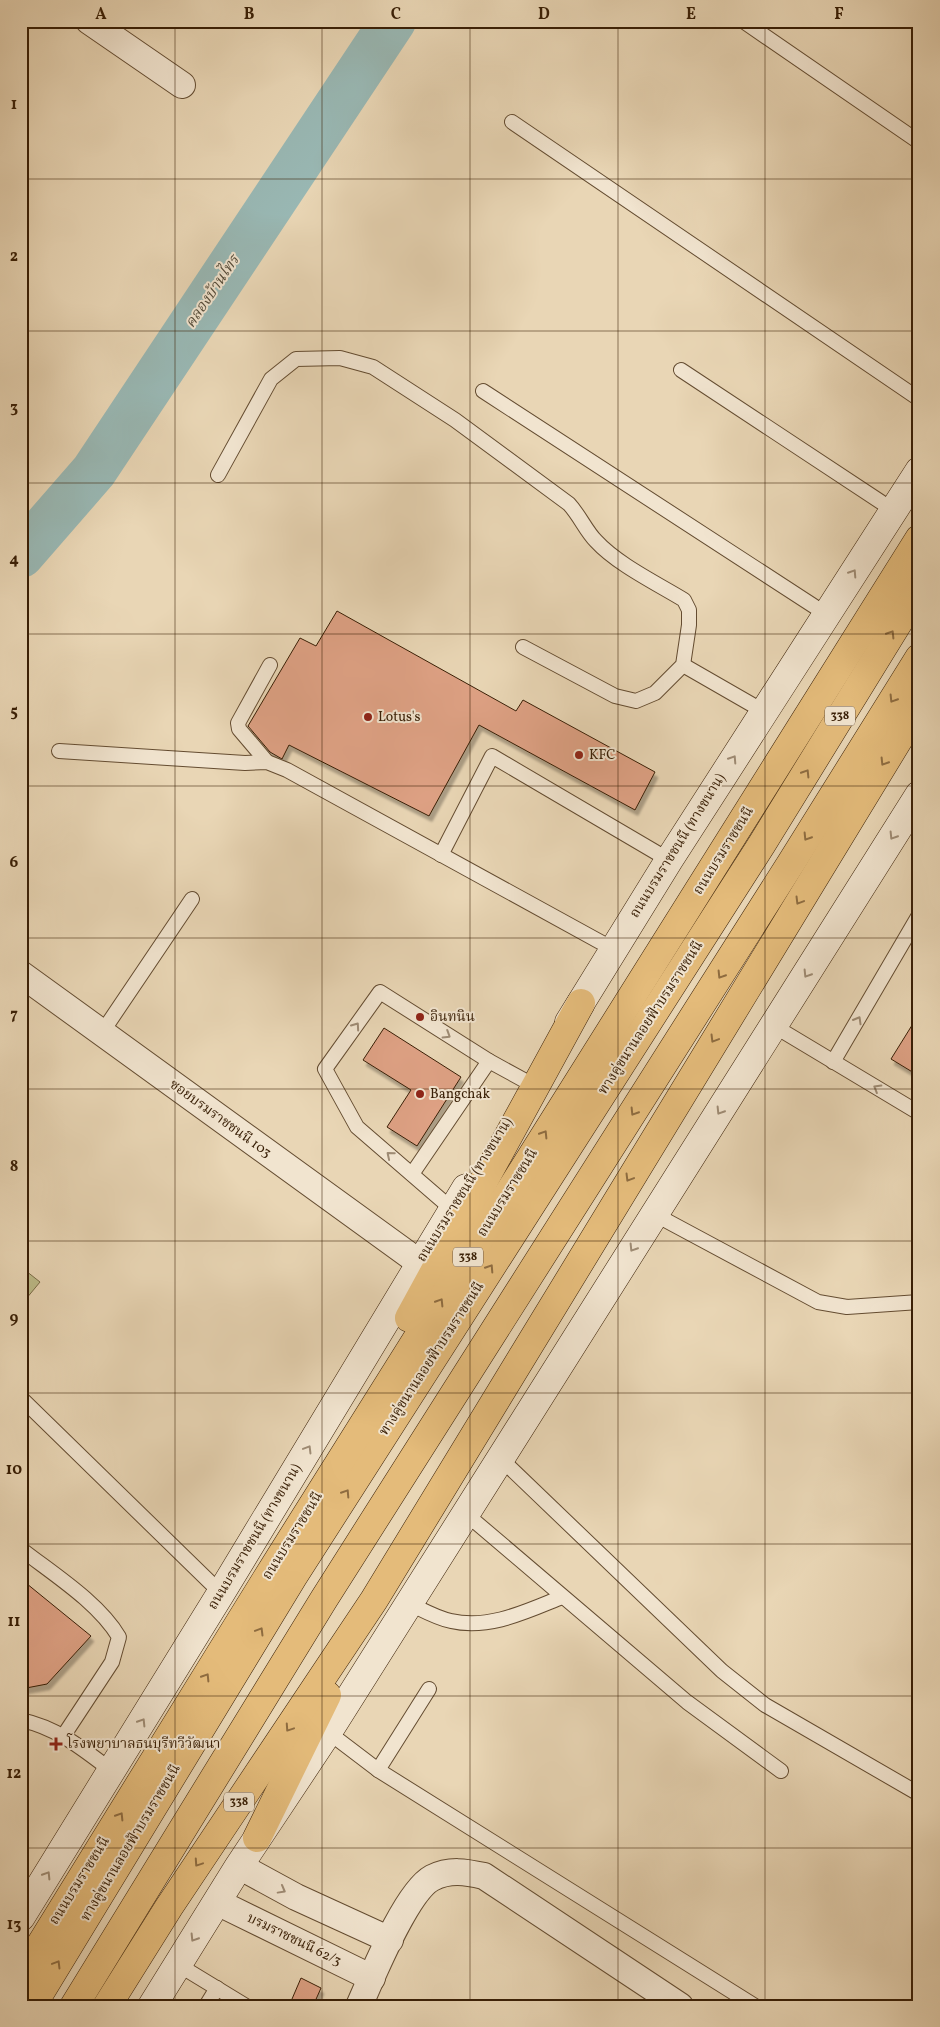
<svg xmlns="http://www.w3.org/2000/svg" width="940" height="2027" font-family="Vollkorn,'Noto Serif Thai',serif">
<defs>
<filter id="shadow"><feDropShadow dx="3" dy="5.5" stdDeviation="1" flood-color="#0004"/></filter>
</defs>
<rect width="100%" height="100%" fill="#e9d6b5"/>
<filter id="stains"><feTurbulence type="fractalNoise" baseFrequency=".004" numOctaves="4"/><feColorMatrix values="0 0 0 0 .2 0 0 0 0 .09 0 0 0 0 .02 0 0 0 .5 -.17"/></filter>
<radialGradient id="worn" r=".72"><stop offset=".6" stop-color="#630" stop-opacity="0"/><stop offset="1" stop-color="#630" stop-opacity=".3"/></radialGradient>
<!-- green -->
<path fill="#bdbc89" stroke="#7a6d47" d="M21,1267L40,1282L21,1305Z"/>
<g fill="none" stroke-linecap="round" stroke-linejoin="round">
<!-- river -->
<path stroke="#99b8b4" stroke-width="46" d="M21,555L94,471L393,21"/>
</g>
<!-- building -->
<g fill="#dea184" stroke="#381e05" filter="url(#shadow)">
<path d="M337,611L516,711L523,700L655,772L635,810L479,725L429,816L289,745L282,759L270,752L248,726L300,638L316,646Z"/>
<path d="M919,1014V1076L891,1059Z"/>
<path d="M384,1028L461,1077L417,1146L387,1127L411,1090L363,1060Z"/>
<path d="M21,1579L91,1636L47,1684L21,1689Z"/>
<path d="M301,1978L321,1988L313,2006H289Z"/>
</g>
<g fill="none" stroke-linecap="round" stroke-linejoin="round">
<defs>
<g id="lane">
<path d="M743,21L919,142"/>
<path d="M512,122L919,399"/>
<path d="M681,370L893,510"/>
<path d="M483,391L826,614"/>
<path d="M218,475L271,379L296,359L340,358L373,367L455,420L569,504C580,516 586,531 596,541C617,564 656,583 684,600L689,610V625L683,665L655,693L636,701L615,696L523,647"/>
<path d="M683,665L763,711"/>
<path d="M59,751L245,763L267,762L287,770L613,949"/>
<path d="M267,762L239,729L238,723L270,665"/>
<path d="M441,855L492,756L669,860"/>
<path d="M774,1026L919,1113"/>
<path d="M101,1034L192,899"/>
<path d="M833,1062L919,915"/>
<path d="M412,1174L489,1061"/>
<path d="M453,1210L357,1127L325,1069L380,992L489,1061L531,1084"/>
<path d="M654,1214L818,1302L847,1307L919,1302"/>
<path d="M21,1398L221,1593"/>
<path d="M500,1458L722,1671L765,1705L919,1794"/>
<path d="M465,1513L687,1702L781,1771"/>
<path d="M21,1549C53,1574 98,1602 119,1637L112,1662L64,1735"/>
<path d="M408,1603C421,1609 436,1618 451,1621C489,1630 527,1611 562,1597"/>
<path d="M21,1720C58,1728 83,1749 112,1771"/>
<path d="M328,1732L378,1770L755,2006"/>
<path d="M378,1770L429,1689"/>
<path d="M177,1964L246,2006"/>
<path d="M206,2006L217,1988"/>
</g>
<g id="street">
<path d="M89,21L182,85"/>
<path d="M21,974L420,1263"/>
<path d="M239,1866L296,1897L390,1940"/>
<path d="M217,1902L372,1978"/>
<path d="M359,2006C372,1977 406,1892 432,1878C450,1869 466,1872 484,1876L680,2006"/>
</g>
<g id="secondary">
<path d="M569,1022L669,860L919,471"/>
<path d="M21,1917L221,1593L466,1188"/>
<path d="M152,2006L239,1866L328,1732L919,795"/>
</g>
<g id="primary">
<path d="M32,2006L293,1577L762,844L919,589"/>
<path d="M74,2006L324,1599L791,863L919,658"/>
</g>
<g id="highway">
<path d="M409,1318L581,1003"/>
<path d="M257,1838L327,1695"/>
<path d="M21,1976L275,1565L919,539"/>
<path d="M107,2006L169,1907L374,1600L919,706"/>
</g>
</defs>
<!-- lane casing -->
<use href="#lane" stroke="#644c31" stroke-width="16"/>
<!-- street casing -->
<use href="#street" stroke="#644c31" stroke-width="28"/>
<!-- secondary casing -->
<use href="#secondary" stroke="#381e05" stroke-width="29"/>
<!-- primary casing -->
<use href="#primary" stroke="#381e05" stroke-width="29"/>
<!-- highway casing -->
<use href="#highway" stroke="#381e05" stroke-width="29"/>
<!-- lane -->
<use href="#lane" stroke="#f1e4cf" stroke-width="14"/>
<!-- street -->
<use href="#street" stroke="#f1e4cf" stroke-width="26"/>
<!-- secondary -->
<use href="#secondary" stroke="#f1e4cf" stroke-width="28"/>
<!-- primary -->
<use href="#primary" stroke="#e4bb7a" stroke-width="28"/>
<!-- highway -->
<use href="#highway" stroke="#e4bb7a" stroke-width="28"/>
</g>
<!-- one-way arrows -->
<defs><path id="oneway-chevron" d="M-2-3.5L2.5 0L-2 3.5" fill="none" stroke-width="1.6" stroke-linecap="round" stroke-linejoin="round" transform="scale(1.25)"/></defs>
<g stroke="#9e8b74">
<use href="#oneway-chevron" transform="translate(853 573) rotate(-57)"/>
<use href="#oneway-chevron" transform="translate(733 759) rotate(-57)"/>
<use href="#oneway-chevron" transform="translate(893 836) rotate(122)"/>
<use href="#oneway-chevron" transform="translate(807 974) rotate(122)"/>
<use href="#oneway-chevron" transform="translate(858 1020) rotate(-60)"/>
<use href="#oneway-chevron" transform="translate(356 1026) rotate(-55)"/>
<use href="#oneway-chevron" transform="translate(447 1035) rotate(32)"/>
<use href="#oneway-chevron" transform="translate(877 1088) rotate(-149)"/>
<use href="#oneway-chevron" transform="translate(720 1111) rotate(122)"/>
<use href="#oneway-chevron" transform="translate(390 1155) rotate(-140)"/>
<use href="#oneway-chevron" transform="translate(633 1248) rotate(122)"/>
<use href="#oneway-chevron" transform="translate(308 1449) rotate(-59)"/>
<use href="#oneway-chevron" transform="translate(142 1722) rotate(-58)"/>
<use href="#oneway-chevron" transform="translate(47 1875) rotate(-58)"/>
<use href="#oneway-chevron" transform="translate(282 1890) rotate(29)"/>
<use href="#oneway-chevron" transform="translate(194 1938) rotate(122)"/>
</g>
<g stroke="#8e6c40">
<use href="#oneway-chevron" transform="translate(891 634) rotate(-58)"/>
<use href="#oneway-chevron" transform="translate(893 699) rotate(122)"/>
<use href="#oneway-chevron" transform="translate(884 762) rotate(122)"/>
<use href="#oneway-chevron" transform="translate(806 773) rotate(-58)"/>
<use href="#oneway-chevron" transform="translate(807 837) rotate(122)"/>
<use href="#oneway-chevron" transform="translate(799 901) rotate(121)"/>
<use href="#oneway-chevron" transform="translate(721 975) rotate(122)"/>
<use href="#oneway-chevron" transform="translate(714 1039) rotate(121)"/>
<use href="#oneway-chevron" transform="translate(634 1112) rotate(122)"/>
<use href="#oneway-chevron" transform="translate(544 1134) rotate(-58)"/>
<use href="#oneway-chevron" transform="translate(629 1178) rotate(121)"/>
<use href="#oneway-chevron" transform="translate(490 1268) rotate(-57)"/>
<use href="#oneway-chevron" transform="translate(440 1302) rotate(-58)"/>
<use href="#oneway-chevron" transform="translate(346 1493) rotate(-57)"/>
<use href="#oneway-chevron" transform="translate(260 1631) rotate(-59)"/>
<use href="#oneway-chevron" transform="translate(206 1677) rotate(-58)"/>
<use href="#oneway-chevron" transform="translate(289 1728) rotate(124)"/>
<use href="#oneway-chevron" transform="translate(120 1816) rotate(-58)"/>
<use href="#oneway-chevron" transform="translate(198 1863) rotate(124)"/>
<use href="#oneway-chevron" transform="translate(57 1964) rotate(-59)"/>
</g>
<!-- grid -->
<path fill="none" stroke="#381e05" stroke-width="1" stroke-opacity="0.55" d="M175,21V2006M322,21V2006M470,21V2006M618,21V2006M765,21V2006M21,179H919M21,331H919M21,483H919M21,634H919M21,786H919M21,938H919M21,1089H919M21,1241H919M21,1393H919M21,1544H919M21,1696H919M21,1848H919"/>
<!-- markers -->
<g fill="#8f2418" stroke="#f1e4cf" stroke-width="2">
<circle cx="368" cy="717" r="5"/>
<circle cx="579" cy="755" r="5"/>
<circle cx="420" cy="1017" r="5"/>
<circle cx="420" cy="1094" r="5"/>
<path d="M53.5 1736.5h5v5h5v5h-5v5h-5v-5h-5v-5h5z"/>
</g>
<g text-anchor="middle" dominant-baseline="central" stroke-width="4" stroke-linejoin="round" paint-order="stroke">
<!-- shield labels -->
<g fill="#f1e4cf" stroke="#705942" stroke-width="1">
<rect x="825" y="706.5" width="30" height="19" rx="4"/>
<rect x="453" y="1247.5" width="30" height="19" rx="4"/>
<rect x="224" y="1792.5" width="30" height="19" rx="4"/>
</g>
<g font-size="12" font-weight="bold" fill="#381e05">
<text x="840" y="716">338</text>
<text x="468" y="1257">338</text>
<text x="239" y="1802">338</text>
</g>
<!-- poi labels -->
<g font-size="14" fill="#381e05" stroke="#f1e4cf" text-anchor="start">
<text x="378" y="717">Lotus's</text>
<text x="589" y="755">KFC</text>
<text x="430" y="1017">อินทนิน</text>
<text x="430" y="1094">Bangchak</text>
<text x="67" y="1744">โรงพยาบาลธนบุรีทวีวัฒนา</text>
</g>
<!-- street labels -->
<g font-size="14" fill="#381e05" stroke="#f1e4cf">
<text transform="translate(678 846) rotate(-58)">ถนนบรมราชชนนี (ทางขนาน)</text>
<text transform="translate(724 851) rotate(-58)">ถนนบรมราชชนนี</text>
<text transform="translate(651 1018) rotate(-57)">ทางคู่ขนานลอยฟ้าบรมราชชนนี</text>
<text transform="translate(220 1119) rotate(36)">ซอยบรมราชชนนี 103</text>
<text transform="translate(465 1190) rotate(-58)">ถนนบรมราชชนนี (ทางขนาน)</text>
<text transform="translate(508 1193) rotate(-58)">ถนนบรมราชชนนี</text>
<text transform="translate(432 1359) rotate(-57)">ทางคู่ขนานลอยฟ้าบรมราชชนนี</text>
<text transform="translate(293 1536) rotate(-58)">ถนนบรมราชชนนี</text>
<text transform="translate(255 1537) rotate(-59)">ถนนบรมราชชนนี (ทางขนาน)</text>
<text transform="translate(131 1843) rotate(-59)">ทางคู่ขนานลอยฟ้าบรมราชชนนี</text>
<text transform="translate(80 1881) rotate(-58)">ถนนบรมราชชนนี</text>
<text transform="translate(294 1940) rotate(26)">บรมราชชนนี 62/3</text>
</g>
<!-- water labels -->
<g font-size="15" font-style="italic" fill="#554c3a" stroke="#f1e4cf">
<text transform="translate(213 292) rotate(-56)">คลองบ้านไทร</text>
</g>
</g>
<!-- margin -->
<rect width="940" height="2027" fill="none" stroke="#e9d6b5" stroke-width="55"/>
<rect x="28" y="28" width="884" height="1972" fill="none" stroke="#381e05" stroke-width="2"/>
<g font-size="16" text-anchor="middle" font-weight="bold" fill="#381e05">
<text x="101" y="19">A</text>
<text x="249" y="19">B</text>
<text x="396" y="19">C</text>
<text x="544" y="19">D</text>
<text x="691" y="19">E</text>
<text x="839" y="19">F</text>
<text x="14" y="109">1</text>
<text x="14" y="261">2</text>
<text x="14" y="412">3</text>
<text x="14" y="564">4</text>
<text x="14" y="716">5</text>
<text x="14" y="867">6</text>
<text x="14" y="1019">7</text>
<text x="14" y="1171">8</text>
<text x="14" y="1323">9</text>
<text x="14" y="1474">10</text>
<text x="14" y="1626">11</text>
<text x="14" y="1778">12</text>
<text x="14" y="1929">13</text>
</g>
<rect width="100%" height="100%" filter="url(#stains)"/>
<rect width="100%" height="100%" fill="url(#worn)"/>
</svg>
